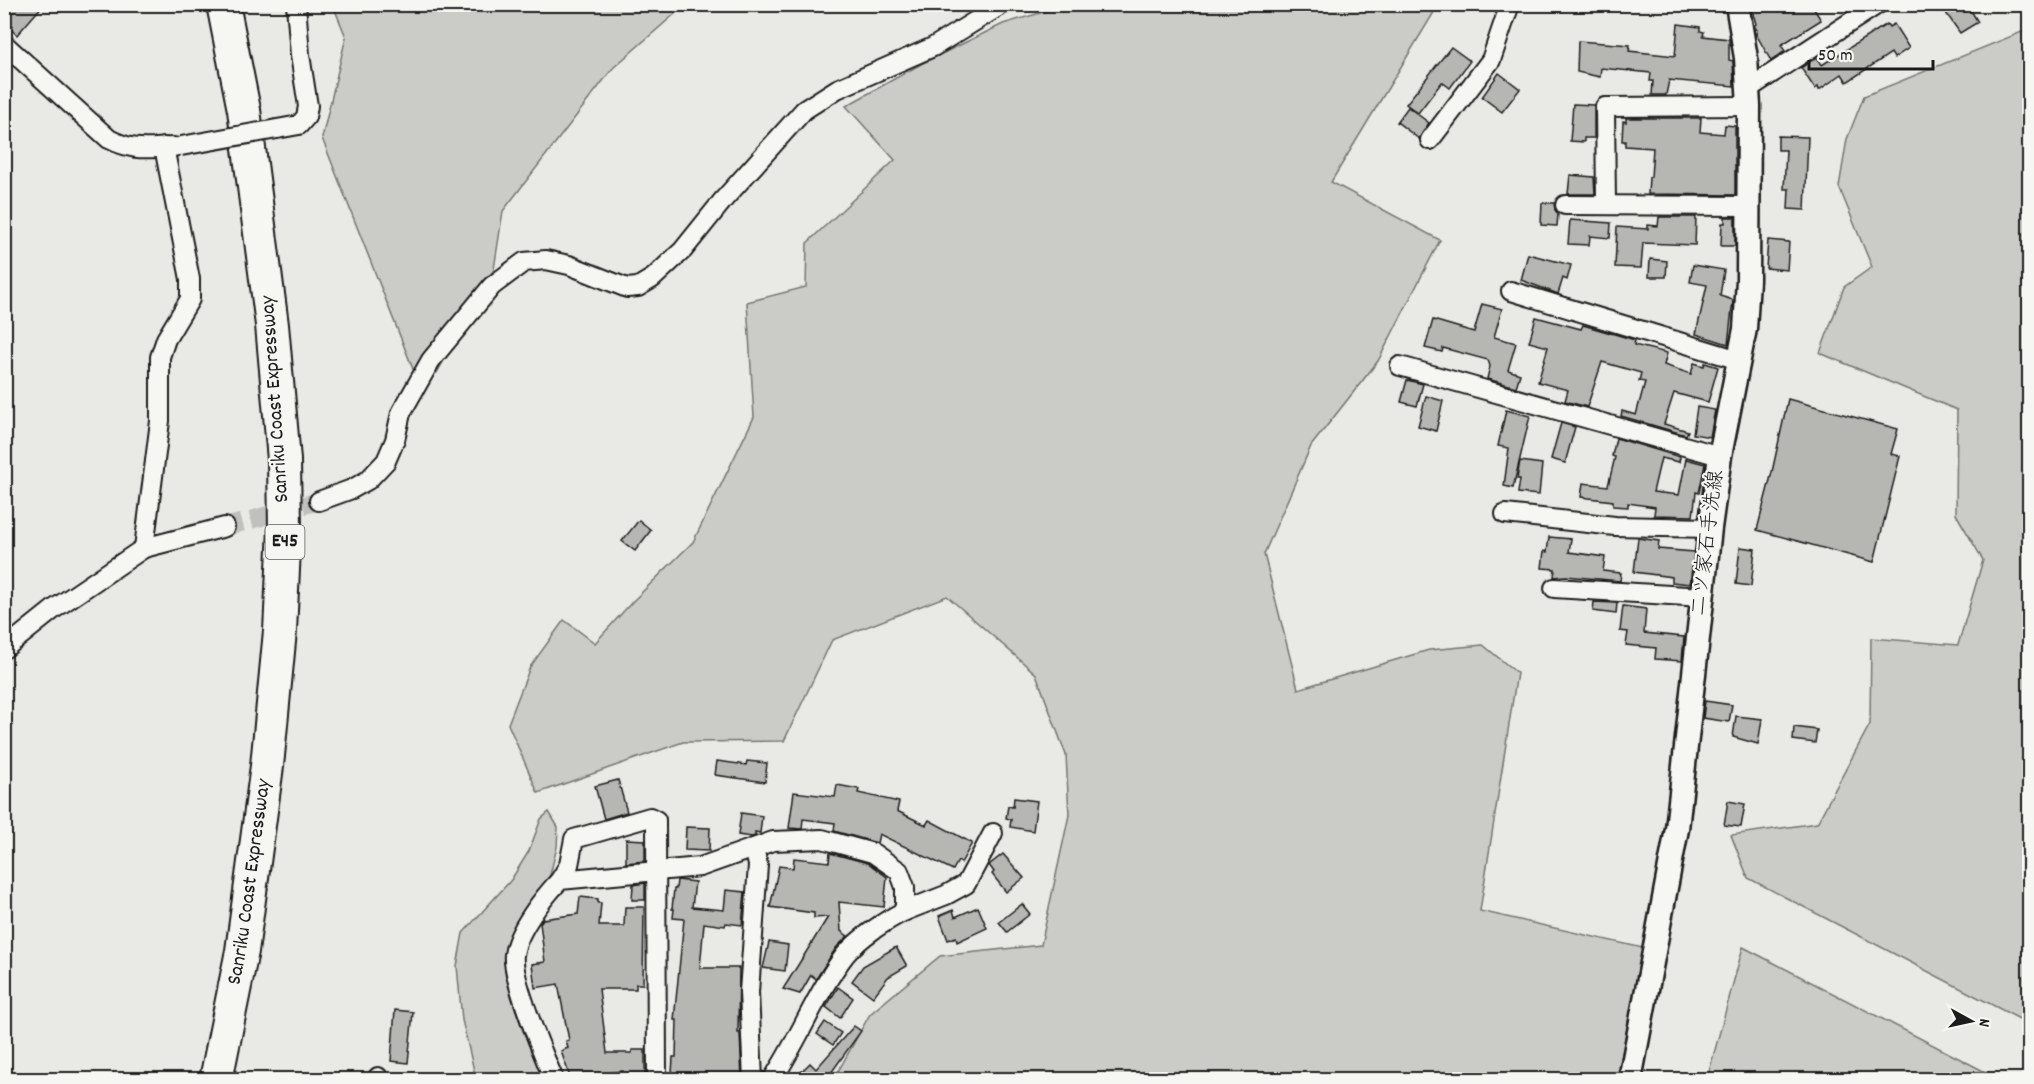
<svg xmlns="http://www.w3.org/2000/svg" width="2034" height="1084" font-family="Dekko,'Klee One',sans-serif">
<rect width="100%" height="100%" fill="#e9e9e5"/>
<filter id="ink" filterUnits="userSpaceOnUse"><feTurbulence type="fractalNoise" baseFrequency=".0167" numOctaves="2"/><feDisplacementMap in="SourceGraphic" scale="12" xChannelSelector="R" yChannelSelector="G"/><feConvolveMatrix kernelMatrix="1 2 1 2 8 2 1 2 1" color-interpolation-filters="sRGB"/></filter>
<g filter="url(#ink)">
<!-- green -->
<g fill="#cbcbc7" stroke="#747472" stroke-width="1.5">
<path d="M333,5H685L613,68L503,211L494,269L437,373L413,369L322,138L346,37Z"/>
<path d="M1067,5H1436L1433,14L1331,182L1440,240L1378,361L1311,446L1264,554L1298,689L1429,650L1483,645L1517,673L1480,911L1643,948L1617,1079H834L870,1014L940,956L1041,945L1069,815L1066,755L1036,674L947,596L832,640L784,741L683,742L538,793L508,724L530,667L564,620L595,643L632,602L693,542L754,417L747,302L806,287L807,243L895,160L846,106L921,64L1003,24Z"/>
<path d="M2029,29V1024L1748,878L1731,835L1817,823L1870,724L1871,638L1958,645L1983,560L1956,514L1957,410L1820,353L1844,287L1872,267L1839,187L1847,139L1864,96Z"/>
<path d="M549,812L558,827L557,847L550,875L520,919L508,943L546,1079H476L462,1020L457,966L463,933L511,880L529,851L541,819Z"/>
<path d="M1743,947L1999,1079H1707Z"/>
</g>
<!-- building -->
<g fill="#b6b6b3" stroke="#1c1c1c" stroke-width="1.5">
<path d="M14,4H44L17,35L4,23V14Z"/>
<path d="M1753,4H1785L1789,11L1800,4H1811L1821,20L1781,45L1785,51L1771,61L1756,34L1757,30L1754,26L1756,24L1751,6Z"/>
<path d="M1945,4H1967L1978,22L1960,33L1946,13L1949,11Z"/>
<path d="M1678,24L1700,27V31L1704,32L1703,36L1729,39V60L1733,61L1734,86L1669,80L1666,95H1652L1653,81H1650L1651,73L1601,68L1600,77L1577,72L1578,41L1630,45L1629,51L1675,56Z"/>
<path d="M1887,24L1889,27L1894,24L1909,48L1894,58L1891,53L1847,82L1842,74L1819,90L1818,87L1815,89L1801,68L1817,57L1822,65Z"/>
<path d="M1451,47L1470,61L1450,88L1442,82L1418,113L1406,104Z"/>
<path d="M1499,73L1520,89L1502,112L1482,97Z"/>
<path d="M1573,104L1594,105V138H1584V142L1570,141Z"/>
<path d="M1408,107L1429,123L1419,139L1397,122Z"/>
<path d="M1626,118H1701L1700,132L1724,134L1725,125L1735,126V195L1648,194L1649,177H1651L1653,148L1625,146V141H1622L1623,121L1626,122Z"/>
<path d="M1778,136L1808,137L1805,210L1788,209L1789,189H1784L1786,150H1778Z"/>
<path d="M1570,175L1594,177L1595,194H1568Z"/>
<path d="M1542,203H1554L1555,210L1558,214L1557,226L1541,225Z"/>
<path d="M1659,217H1696L1695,245L1643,243L1641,268L1615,267L1617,227L1648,229V225L1658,226Z"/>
<path d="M1725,217H1735V246H1721L1722,223H1725Z"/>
<path d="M1570,220L1611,223L1610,238L1590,236L1589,245L1568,244Z"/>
<path d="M1768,240L1789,242L1787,270L1766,268Z"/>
<path d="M1528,254L1571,265L1567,280L1563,278L1558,294L1521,280Z"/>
<path d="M1650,259L1667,261L1666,277H1649Z"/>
<path d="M1693,265L1724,270L1720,296L1733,300L1728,344L1696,334L1707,285L1690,282Z"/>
<path d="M1482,304L1502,309L1494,337L1516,343L1508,370L1520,374L1516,387L1487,379L1490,366L1488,360L1443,348L1442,352L1425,348L1433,320L1474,332Z"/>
<path d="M1536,317L1581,329L1583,325L1635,340L1634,345L1667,353L1664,365L1691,374L1694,363L1704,366L1705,363L1718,367L1708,402L1674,393L1664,424L1688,431L1686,435L1621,416L1622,411L1636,415L1645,382L1639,381L1641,373L1602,362L1587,407L1565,401L1568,390L1538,382L1548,347L1529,342Z"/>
<path d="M1407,380L1423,384L1417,406L1401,402Z"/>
<path d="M1426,396L1443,401L1436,431L1418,426Z"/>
<path d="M1788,399L1898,429L1891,454L1900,456L1874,562L1757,530L1772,472Z"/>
<path d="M1697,407L1715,410L1710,437L1693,434Z"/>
<path d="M1506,410L1530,416L1513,488L1504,486L1509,448L1498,446Z"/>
<path d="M1561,423L1575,427L1565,463L1551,459Z"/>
<path d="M1616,438L1680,457L1679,462L1661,458L1653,492L1679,495L1686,459L1705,464L1699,493L1696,492L1693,516L1654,515L1655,507L1628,503V507L1613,506V501L1581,497L1583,483L1608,486L1615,457L1612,456Z"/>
<path d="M1520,461L1542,464L1539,495L1518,493L1520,479H1517Z"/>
<path d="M639,520L651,530L635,551L622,541Z"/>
<path d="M1549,537L1571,539L1569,552L1605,557L1603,571L1621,573L1620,581L1566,576L1554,577L1555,569L1542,568L1544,551L1547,552Z"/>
<path d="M1638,538L1659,541L1658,549L1694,552L1690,584L1672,582V577L1634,572Z"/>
<path d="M1740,547L1755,549L1751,586L1736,584Z"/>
<path d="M1594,602L1617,603L1616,614L1593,611Z"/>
<path d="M1623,606L1646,609L1644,633L1684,637L1682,661L1655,659L1656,648L1626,645L1628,632L1620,631Z"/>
<path d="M1705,701L1732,705L1729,722L1703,718Z"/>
<path d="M1736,716L1762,719L1758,744L1733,737Z"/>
<path d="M1794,727L1817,730L1815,743L1793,740Z"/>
<path d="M717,761L746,765L747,761L767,763L765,782L715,775Z"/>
<path d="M618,780L627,812L604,819L595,786Z"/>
<path d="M837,785L859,789L858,793L899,802L897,811L926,825L929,820L972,843L961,863L958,861L953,870L879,834L877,843L834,831L835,823L803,819L802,829L789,828L794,792L835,797Z"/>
<path d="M1014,798L1037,801L1033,831L1010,827L1011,819L1006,818L1008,806L1013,807Z"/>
<path d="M1728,801L1745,804L1741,827L1724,825Z"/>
<path d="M741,813L762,816L760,833L755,832V836L752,837L738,835Z"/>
<path d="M686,827L710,828L709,851L685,850Z"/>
<path d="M626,839L645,840V861L626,863Z"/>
<path d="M830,853L868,863L887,877L884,907L839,902L841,931L848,936L836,948L816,979L811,975L800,994L783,989L828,917L814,918V913L770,907L779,866L793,868L794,858L829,862Z"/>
<path d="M1003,854L1024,878L1006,892L992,874L994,872L989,865Z"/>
<path d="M677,880L695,882L692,907L724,910L726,890L745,892L742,925L726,923L725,926L704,923L700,968H739L738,1033H740L742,1080H680V1074H672L673,1057H676L677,1020H674L684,919L673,918L674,909H672L674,889H676Z"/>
<path d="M645,883V900H632L633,885Z"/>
<path d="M580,897L598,899V903H601L599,926H624L625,907H644L643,984H636V989H599L607,1053H632V1050H645V1079L623,1078V1071L586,1075L588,1080H571L561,1051L568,1048L566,1041L569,1040L558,984L535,988L532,964L545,962L540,923L543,919L578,914Z"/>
<path d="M1022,904L1030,914L1007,932L999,922Z"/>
<path d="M978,907L987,928L957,942L956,937L948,940L939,916L953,910L955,917Z"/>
<path d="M769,942L788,945L785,971L763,968Z"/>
<path d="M896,947L907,966L888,977L873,997L852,981L863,966Z"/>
<path d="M838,987L853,998L840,1018L826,1007Z"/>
<path d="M395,1010L413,1012L408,1063L391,1061Z"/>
<path d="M825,1022L841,1033L833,1045L817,1034Z"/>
<path d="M854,1026L861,1031L826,1080H793L810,1063L816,1069Z"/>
</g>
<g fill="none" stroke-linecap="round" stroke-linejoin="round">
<!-- minor-tunnel -->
<path stroke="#c0c0bd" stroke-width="18" stroke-dasharray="18 9" stroke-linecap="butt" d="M225,527L319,501"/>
<defs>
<g id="minor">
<path d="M4,44L109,139C135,152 146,148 174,147"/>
<path d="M1748,89L1878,4"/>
<path d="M277,129L299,125L306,117L308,106L300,55L296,4"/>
<path d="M1430,140L1491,60L1510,4"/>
<path d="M1606,204L1605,107L1749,106"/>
<path d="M1565,205L1749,206"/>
<path d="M1511,291L1739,360"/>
<path d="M1400,366L1720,456"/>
<path d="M319,501L352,489L368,480L386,461L395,440L401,413L431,360L492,286L524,262L546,260L569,265L627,288L638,287L653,278L683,250L724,199L804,110L837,89L933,47L1003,4"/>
<path d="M1505,514L1615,526L1710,528"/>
<path d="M144,548L160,421V357L166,339L190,299V279L164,147"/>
<path d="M1554,588L1703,597"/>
<path d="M4,649L54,609L144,548L225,527"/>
<path d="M560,880L569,865L574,839L650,817L656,820L657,1080"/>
<path d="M905,911L946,895L966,884L993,833"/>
<path d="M378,1080V1077"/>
<path d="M554,1080C544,1056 511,978 514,955C517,931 543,898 560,880L700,867L773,841L822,839L873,853L899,871L905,887V911C886,920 859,938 845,955C816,993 799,1040 772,1080"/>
<path d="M753,1080L749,992L758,865L754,848"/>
</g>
<path id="tertiary" d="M1630,1080L1677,829L1710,528L1720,456L1745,329L1748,280L1749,106L1746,58L1737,4"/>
<g id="motorway">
<path id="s1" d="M216,1080L242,951L267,766L280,631L285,528L284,460L272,325L244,110L223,4"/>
</g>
</defs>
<!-- minor casing -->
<use href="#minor" stroke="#1c1c1c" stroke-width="22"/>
<!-- tertiary casing -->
<use href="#tertiary" stroke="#1c1c1c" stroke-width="27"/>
<!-- motorway casing -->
<use href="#motorway" stroke="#1c1c1c" stroke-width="36"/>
<!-- minor -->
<use href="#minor" stroke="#f6f6f2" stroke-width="18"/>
<!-- tertiary -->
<use href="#tertiary" stroke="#f6f6f2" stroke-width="22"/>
<!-- motorway -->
<use href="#motorway" stroke="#f6f6f2" stroke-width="32"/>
<defs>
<path id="minor-bridge" d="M181,146L277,129"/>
</defs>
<!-- minor-bridge casing -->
<use href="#minor-bridge" stroke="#1c1c1c" stroke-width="22" stroke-linecap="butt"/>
<!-- minor-bridge -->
<use href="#minor-bridge" stroke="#f6f6f2" stroke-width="18"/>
</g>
</g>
<g text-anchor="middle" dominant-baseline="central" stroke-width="4.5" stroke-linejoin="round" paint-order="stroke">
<!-- shield labels -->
<rect fill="#f6f6f2" stroke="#5d5d5c" stroke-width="1.5" x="265.5" y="525" width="39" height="34" rx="4.5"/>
<g font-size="20" font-weight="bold" fill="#1c1c1c">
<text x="285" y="542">E45</text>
</g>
<!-- street labels -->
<g font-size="21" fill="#1c1c1c" stroke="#f6f6f2">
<text transform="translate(276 399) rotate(-94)">Sanriku Coast Expressway</text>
<text transform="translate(1709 543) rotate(-83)">二ツ家石手洗線</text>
<text stroke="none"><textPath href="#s1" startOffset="201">Sanriku Coast Expressway</textPath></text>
</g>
</g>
<!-- margin -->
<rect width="2034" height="1084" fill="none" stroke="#f6f6f2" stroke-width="24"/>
<rect x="12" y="12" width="2010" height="1060" fill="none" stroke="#1c1c1c" stroke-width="2" filter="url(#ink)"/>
<!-- north arrow -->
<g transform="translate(1971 1021) rotate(98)" stroke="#f6f6f2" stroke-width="4.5" paint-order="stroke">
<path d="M0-4.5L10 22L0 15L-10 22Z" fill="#1c1c1c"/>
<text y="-9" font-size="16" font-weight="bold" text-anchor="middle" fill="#1c1c1c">N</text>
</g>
<!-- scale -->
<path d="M1809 60v9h124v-9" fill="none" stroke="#1c1c1c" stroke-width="3"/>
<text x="1818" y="60" font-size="18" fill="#1c1c1c" stroke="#f6f6f2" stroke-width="4.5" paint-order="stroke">50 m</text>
</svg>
